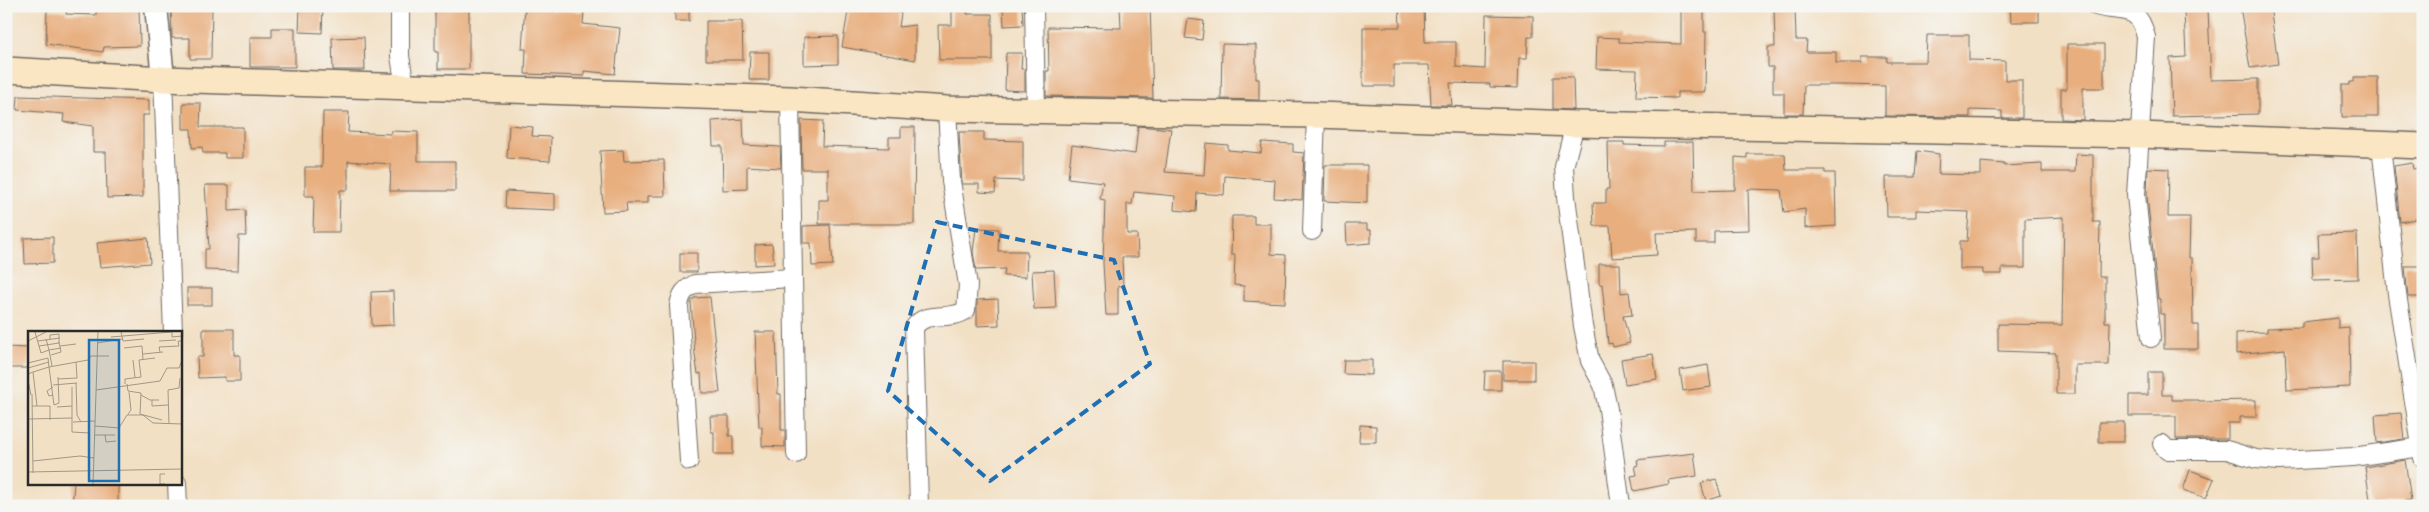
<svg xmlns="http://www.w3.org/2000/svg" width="2429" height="512" font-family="'Patrick Hand',sans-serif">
<rect width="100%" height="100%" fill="#f6f6f2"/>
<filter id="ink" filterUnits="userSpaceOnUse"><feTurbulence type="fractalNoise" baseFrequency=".02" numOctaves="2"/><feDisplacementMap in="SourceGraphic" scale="10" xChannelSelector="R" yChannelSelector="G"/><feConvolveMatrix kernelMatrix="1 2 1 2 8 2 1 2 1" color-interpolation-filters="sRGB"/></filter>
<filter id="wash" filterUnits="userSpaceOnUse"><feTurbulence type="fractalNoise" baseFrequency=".0096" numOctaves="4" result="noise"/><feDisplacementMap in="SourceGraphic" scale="20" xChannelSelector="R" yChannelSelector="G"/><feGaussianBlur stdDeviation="1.12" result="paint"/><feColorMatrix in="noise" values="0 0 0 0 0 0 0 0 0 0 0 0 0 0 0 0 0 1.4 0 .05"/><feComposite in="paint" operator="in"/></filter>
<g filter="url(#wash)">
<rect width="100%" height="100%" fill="#f2e0c5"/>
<g id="blocks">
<!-- building -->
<g fill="#e8ae7e">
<path d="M139,6L140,46L104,47L103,52L46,44L47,10L67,11L66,14L96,15V8Z"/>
<path d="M171,6H212L211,59H190V38H172Z"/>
<path d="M300,6H323L322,33L299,32Z"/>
<path d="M435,6H469V69H438V52H435Z"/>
<path d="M525,6H551L550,10L584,12L583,24L620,28L615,74L584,71V76L525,74L526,49H522Z"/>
<rect x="675" y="6" width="14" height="15"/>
<path d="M849,6H864L901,13L899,27L915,25V60L842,47Z"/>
<path d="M952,6H968L967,14H992V60H939L938,25H952Z"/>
<path d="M1003,6H1022L1023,25L1004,26Z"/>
<path d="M1120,6H1150L1153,98L1046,96V71H1049L1048,27L1121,28Z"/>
<path d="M1399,6H1424L1425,42H1456V67L1485,69L1486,15L1533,16V37H1528L1527,58H1519L1518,88L1490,87V84L1450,83L1452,105H1431L1429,65H1394V86H1363V27H1400Z"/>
<path d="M1681,6H1704V32H1706L1705,92H1677V98L1636,97L1637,70L1596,69L1597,37L1619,38V42L1681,44Z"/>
<path d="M1774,6H1795L1796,40H1807L1806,52H1836V63H1862V57H1887V62H1926L1927,35H1969V60L2005,61V80H2022V118H2002V111L1970,110V117L1885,116V86L1846,85H1804L1803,114H1784V93H1773V67H1768V47H1775Z"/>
<path d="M2010,6H2039V22H2011Z"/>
<path d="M2240,6H2270L2278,64L2250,68Z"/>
<path d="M2208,9L2211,80L2258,79V114L2172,116L2170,58L2186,57L2184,10Z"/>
<path d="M1188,19L1204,21L1202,40L1185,38Z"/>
<path d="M706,21H742L743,60H706Z"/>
<path d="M272,28H295V67H250V37H272Z"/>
<path d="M838,36V64L804,65V37Z"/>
<path d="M364,37L365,70H333L332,38Z"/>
<path d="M1222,44L1256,45V79H1259V100L1221,99Z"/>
<path d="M2067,44H2104V88H2083V120L2061,119V89H2067Z"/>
<path d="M750,52H769V80H749Z"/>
<path d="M1006,53H1022L1021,69H1025V91L1005,90Z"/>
<path d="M1553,77H1573L1574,110L1553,109Z"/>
<path d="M2354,77H2378V117H2342V85H2350V82H2354Z"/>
<path d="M18,96L149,100V115H143V197L107,198L106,152H93V126L63,122L64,114L17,110Z"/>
<path d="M183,103H201L200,127H243V158H225V153H203L202,147L192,148L191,129H183Z"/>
<path d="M323,112H349L348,132L391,134V131L418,132V161H455V191H390L391,164L348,161V190H340L339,232H313L314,196H305V167H322Z"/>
<path d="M743,119L744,145L780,147L781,168L747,166V189L723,190L722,146H713L712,121Z"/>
<path d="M801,120L823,121L822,146L889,148V137H901V127H915L914,224H819V200H828V169H802Z"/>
<path d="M509,125L533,127L532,136L551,137L550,161L507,158Z"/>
<path d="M1138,126L1171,129L1165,172L1204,175L1206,143L1228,145V150L1261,153L1262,142L1293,144V152L1304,153L1302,200L1274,198L1275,180L1225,176L1224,195L1197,193L1196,212L1174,210L1175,196L1134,192L1132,204H1127V234H1137L1138,257H1122L1123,286H1118V315H1106L1103,263L1105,200L1100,199L1103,182L1068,178L1072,145L1135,154Z"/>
<path d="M959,132H984V140L1023,141V181L996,180L995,193L979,192V184H962Z"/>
<path d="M1608,142H1624V145L1664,146V142H1693L1694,191L1735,190V157L1747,158V154H1785L1786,170H1825V173H1835L1836,226L1805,228V209L1784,212L1781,190L1748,189L1749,230L1714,231V243H1696V232L1656,233L1657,255L1612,258L1610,226H1594L1593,203H1606V189H1609Z"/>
<path d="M623,150L624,161L664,160L665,196H648V203H626L627,211L603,212L600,151Z"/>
<path d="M1917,151L1939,154L1938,174L1981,175V162L2004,164V166L2042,164V172H2075L2076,154L2093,155V222H2100L2099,277H2105V322H2110L2109,365H2075V394H2056V353L1998,351V324L2062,325L2064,217L2025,219V268H2002V274H1983V269H1960V241H1967L1969,212L1916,210V217H1887L1886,177H1915Z"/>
<path d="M2412,163L2413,169H2423V200H2418L2421,218L2400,222L2394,166Z"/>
<path d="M1325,165H1367V203L1324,201Z"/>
<path d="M2148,168L2169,169L2168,217H2190L2189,258H2192L2193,325H2198V349H2164V314H2160V299H2158L2147,195Z"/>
<path d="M205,185H229V211L245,210L246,236H239L238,271L205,270V249H209Z"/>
<path d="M506,191L555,194V210L505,208Z"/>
<path d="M1232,216H1254V224H1271V254L1286,255L1285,303L1244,301V286L1234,285L1235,255H1231Z"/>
<path d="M1346,224H1367V230H1371V243L1347,245Z"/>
<path d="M830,225L833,265L812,266L811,243H803V226Z"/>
<path d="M976,228L999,229L998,251H1027L1026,277L1004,276L1005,269L976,270L973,252Z"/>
<path d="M2357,233L2358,279L2313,280L2312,257H2319L2318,234Z"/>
<path d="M53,237V263L25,264L24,238Z"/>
<path d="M148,238L150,263L100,267L97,243Z"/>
<path d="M772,244L774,264L755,265V245Z"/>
<rect x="680" y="253" width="17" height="19"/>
<path d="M1599,264H1620L1621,293L1629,292L1632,315L1623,316L1630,343L1613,347L1612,343L1608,344L1602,284H1599Z"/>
<path d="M2405,266H2423V297H2408Z"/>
<path d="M1054,270L1056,308L1034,309L1032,271Z"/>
<rect x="187" y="288" width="25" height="17"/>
<path d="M393,291L394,325L372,326L371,292Z"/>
<path d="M710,297L720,393H702L701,373L698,374L695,355L691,302L694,298Z"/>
<path d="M998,299L999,325L977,326V300Z"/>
<path d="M2338,318V328L2349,327L2350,387L2287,390L2285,349L2236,354V333L2267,332V328L2302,327V322Z"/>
<path d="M203,329H234V355H240V381H225V377L198,378L197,357H203Z"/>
<path d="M755,332H776L778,394H781V430H785V447L762,446V427H759Z"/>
<path d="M6,347L29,348V368H6Z"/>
<path d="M1653,354L1657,379L1625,384L1621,359Z"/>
<path d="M1344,360H1372V375L1343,374Z"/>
<rect x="1503" y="361" width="31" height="19"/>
<path d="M1708,365L1711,387L1683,391L1680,370Z"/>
<path d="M1485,371H1501V390H1484Z"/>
<path d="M2148,372H2162V395H2172V400H2199V401L2256,400V417H2240V423H2228V439H2176V416H2129V395H2148Z"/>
<path d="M2401,413L2404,439L2377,443L2375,415Z"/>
<path d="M710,416H729V436H733V454H714V432H711Z"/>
<rect x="2099" y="422" width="25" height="20"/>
<path d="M1360,425L1376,426V442H1359Z"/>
<path d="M1694,453L1697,476L1668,480L1669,484L1634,491L1631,476L1637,475L1635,466L1638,465L1637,460Z"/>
<path d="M2405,460L2411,500L2371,506L2365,467Z"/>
<path d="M2190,470L2214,479L2206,498L2183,490Z"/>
<path d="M1716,479L1721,496L1706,501L1701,483Z"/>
<path d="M74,483H118V505L72,506Z"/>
</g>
</g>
</g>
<g filter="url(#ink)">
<use href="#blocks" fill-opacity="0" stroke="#716a61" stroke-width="1"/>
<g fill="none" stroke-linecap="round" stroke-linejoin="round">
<defs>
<g id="minor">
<path d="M400,6V56L405,87"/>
<path d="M1034,6L1036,112"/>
<path d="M2096,6C2124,14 2138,3 2146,37L2136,195L2151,338"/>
<path d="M163,79L173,332"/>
<path d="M790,99L796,454"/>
<path d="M1575,124L1564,167L1566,197L1583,326L1590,361L1603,385L1608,409L1621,506"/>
<path d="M2381,145L2397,294L2423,458"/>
<path d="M1312,231L1316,115"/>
<path d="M2162,444L2167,450H2227L2256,459L2278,461L2353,457L2421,447"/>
<path d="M689,461L679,306C681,294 684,290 695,284L791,278"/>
<path d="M177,483L178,506"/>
<path d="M919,506L914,328C925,309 950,322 966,310L968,285L951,181L947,109"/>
</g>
<path id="tertiary" d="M156,6L163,79"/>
<path id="secondary" d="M6,70L163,79L790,99L947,109L1316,115L1575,124L2140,135L2423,146"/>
</defs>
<!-- minor casing -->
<use href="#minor" stroke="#716a61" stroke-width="20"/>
<!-- tertiary casing -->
<use href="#tertiary" stroke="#716a61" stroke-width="25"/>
<!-- secondary casing -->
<use href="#secondary" stroke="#716a61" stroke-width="28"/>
<!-- minor -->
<use href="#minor" stroke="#fff" stroke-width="18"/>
<!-- tertiary -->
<use href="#tertiary" stroke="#fff" stroke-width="22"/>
<!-- secondary -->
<use href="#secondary" stroke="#fbe6c4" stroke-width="25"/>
</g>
</g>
<!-- marked area -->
<path fill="none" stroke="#1f6fb2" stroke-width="4" stroke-dasharray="10 6" stroke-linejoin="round" d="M937,222L1114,260L1150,364L990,481L888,391Z"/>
<!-- overview -->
<g transform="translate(28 331)">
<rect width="154" height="154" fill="#f2e0c5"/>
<path fill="none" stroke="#a29887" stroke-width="1" d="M7,1L11,15L31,12V3L22,4V8M93,1L95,10L116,8M144,1V6L154,5M83,6L143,1M18,8L21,19L33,17M0,10L18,1M10,10L32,7M131,10L148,9M69,12L94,8M11,15L13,22L21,19L24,35M32,15L48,13M96,17L114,15L115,29M132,21L131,16L151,15L150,10H154M115,23L135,21M23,24L33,21L31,11M105,29L107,47M0,32L20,27L21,36L5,41M0,37L21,31M0,43L5,41L9,75M30,46L31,72L26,74L21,36L60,29L63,25H81M30,48L49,47L48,31M0,49L3,64M48,52L49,84L53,91M97,53V48L113,46L111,29L127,27M99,53L100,60L113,62L112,83L134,89M25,54L49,52M25,56L19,60L21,65L25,64M44,56V101L61,102M68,59L132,50L139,37H151L154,29M4,63L5,142M113,64L122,69H131M124,69V75L140,74M4,75H22V89M29,76L44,75M100,83L103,79L101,61M0,88L44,87M45,91L67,90M141,93L140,59L151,57L152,47M67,95L91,97L99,84H115L125,92L154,93M67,104H87M77,104L78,111L88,110M5,130L52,125L66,127M0,141L154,138M137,143H132V153H137M65,153L70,1"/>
<path fill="#1f6fb2" fill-opacity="0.15" stroke="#1f6fb2" stroke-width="2.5" d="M61,9H91V150H61Z"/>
<rect width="154" height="154" fill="none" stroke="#2b2b2b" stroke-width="2.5"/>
</g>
<!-- margin -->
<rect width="2429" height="512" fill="none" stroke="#f6f6f2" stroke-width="25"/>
</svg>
